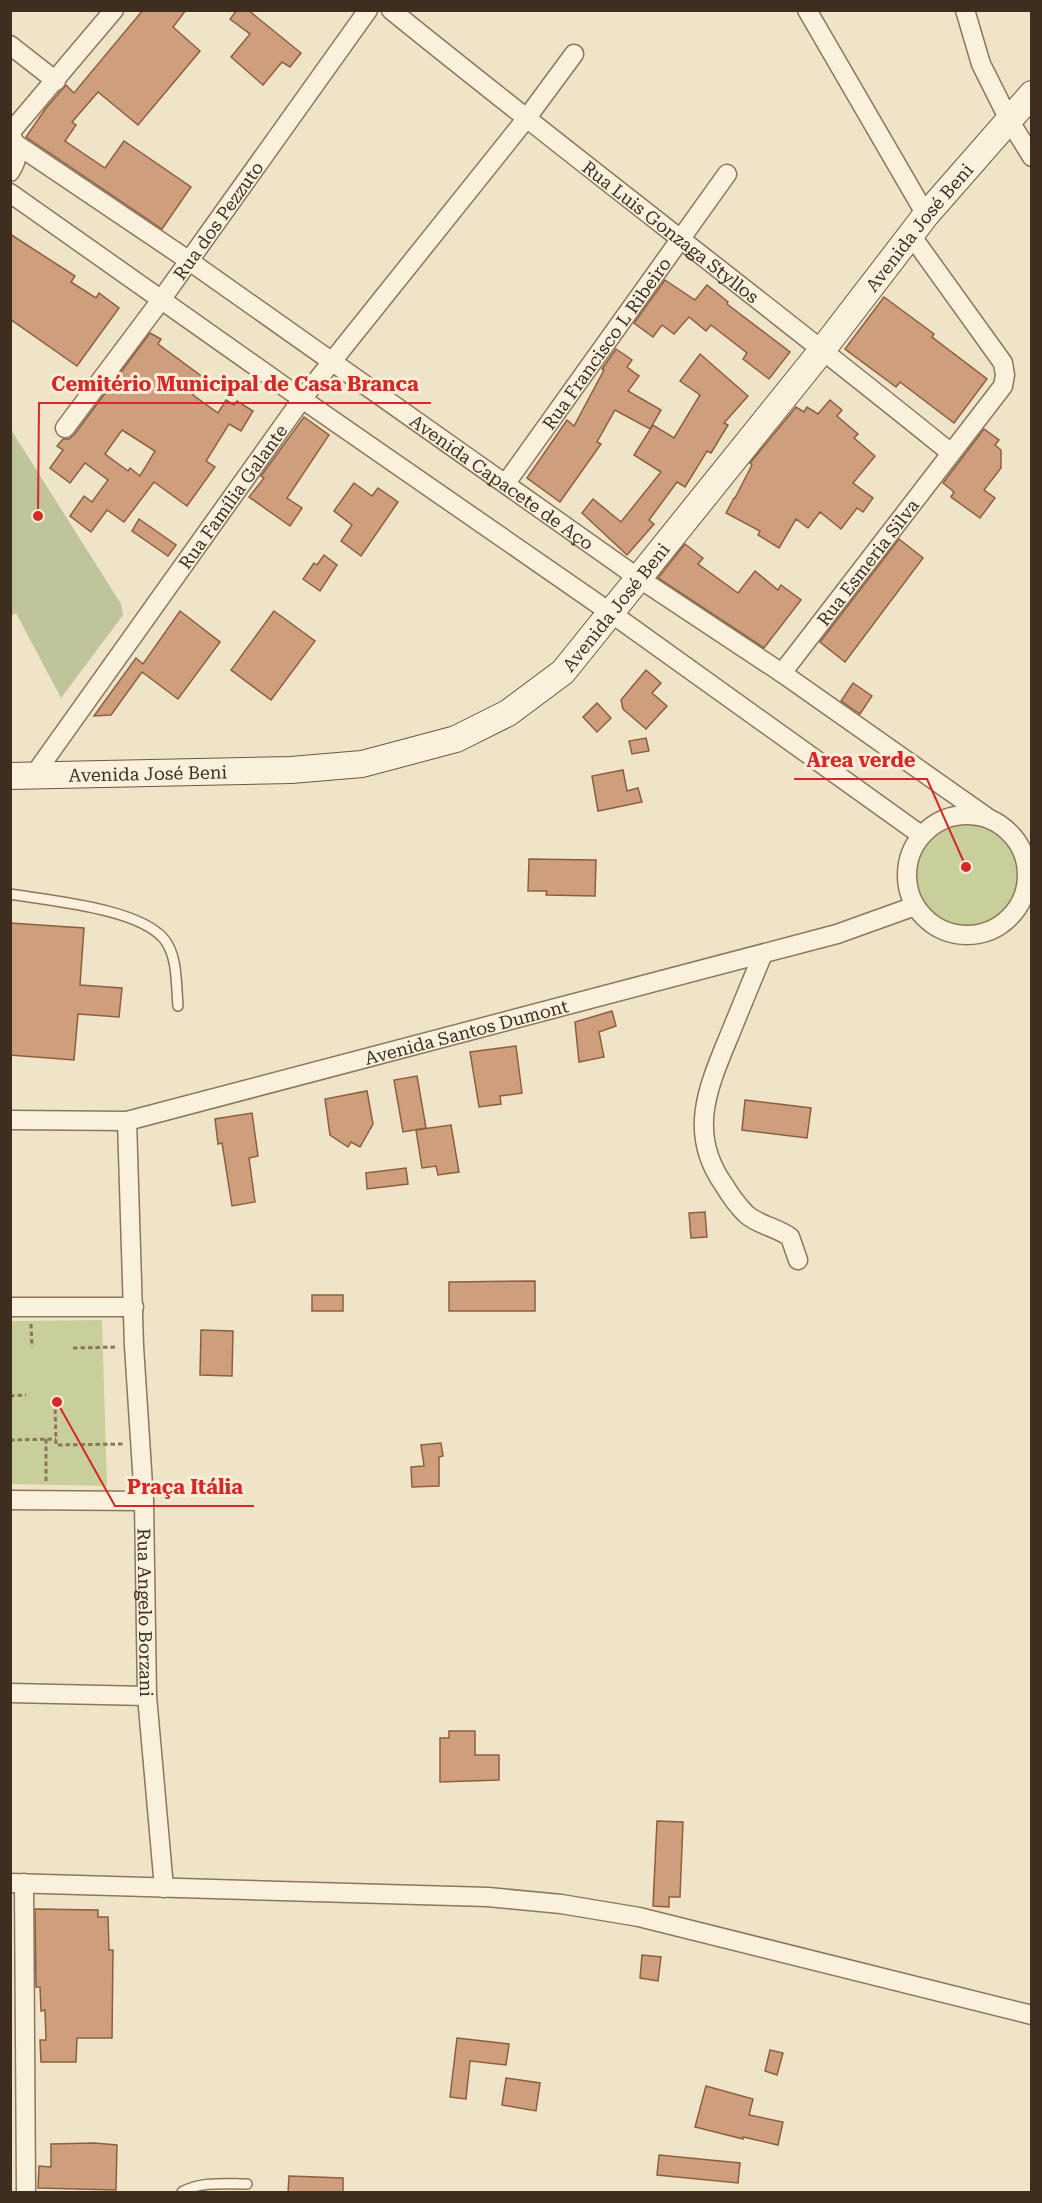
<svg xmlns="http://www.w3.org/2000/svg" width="1042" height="2203" font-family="'Roboto Serif',serif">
<rect width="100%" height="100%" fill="#f0e4c8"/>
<!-- green -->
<g fill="#c9cf9b">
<circle cx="966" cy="875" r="53"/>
<path d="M102,1320L107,1486L11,1484V1321Z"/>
</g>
<!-- cemetery -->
<path fill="#bfc49a" d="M10,428L121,604L123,615L61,698L16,613L11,616Z"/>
<!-- building -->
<g fill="#cf9f7d" stroke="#8d5f41" stroke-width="1.5" fill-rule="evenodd">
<path d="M143,10H186L173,27L200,51L138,125L98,92L72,122L76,125L65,141L105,168L124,141L191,187L162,229L26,137L46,108L60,92L66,85L74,93Z"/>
<path d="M237,10H248L301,53L290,67L282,62L263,85L231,57L250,34L230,19Z"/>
<path d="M10,234L75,276L71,282L96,298L99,293L119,308L77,366L10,319Z"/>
<path d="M665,280L695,300L707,285L728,302L727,304L790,352L769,379L743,359L747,353L711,325L706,331L689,317L674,334L662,325L653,337L634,323Z"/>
<path d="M884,297L934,334L932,337L987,379L954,423L900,382L896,387L845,349Z"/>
<path d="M150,333L161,339L158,344L204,378L193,395L218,413L226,400L234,405L237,401L253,411L241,431L229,424L206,461L215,467L187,506L154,482L124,522L107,510L91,532L70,516L84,496L92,502L108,480L85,463L70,483L50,468L63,450L57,446L63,439H69L74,435ZM122,430L155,451L140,476L130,468L128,471L105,454Z"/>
<path d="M616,349L632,360L627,367L639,376L628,391L661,410L650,429L615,410L597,442L601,444L560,502L527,478L567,420L574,426L604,370L602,369Z"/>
<path d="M700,354L748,396L724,423L728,425L711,453L707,451L685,487L677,482L649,520L654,524L627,555L582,513L593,499L621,522L661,472L634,455L653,425L674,438L700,395L680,381Z"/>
<path d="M830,400L842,410L837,416L858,434L854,438L875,456L853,483L873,498L863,512L857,508L841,529L820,512L808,528L796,519L779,548L758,535L760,531L726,513L734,498H735L752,465L750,463L796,407L804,412L807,407L818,414Z"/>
<path d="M304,417L329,435L287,498L302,508L290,526L249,497L264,478L261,476Z"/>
<path d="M984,429L999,440L995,445L1001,450V468L984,490L995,498L980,518L951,497L954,492L943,483Z"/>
<path d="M354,483L372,496L378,488L398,502L361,556L341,541L352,525L334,511Z"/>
<path d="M139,519L176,545L168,556L132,531Z"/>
<path d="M899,539L923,558L845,662L820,642Z"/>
<path d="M685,544L703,558L698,564L738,593L755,571L778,590L781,585L801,600L764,648L658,578Z"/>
<path d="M324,555L337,565L320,591L303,579L314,563L317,565Z"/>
<path d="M180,611L220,642L178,699L142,672L111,715L94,716L136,658L143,664Z"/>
<path d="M274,611L315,641L271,700L231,670Z"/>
<path d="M646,670L661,683L652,693L667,706L646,729L623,709L621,700Z"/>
<path d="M853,683L872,696L860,714L841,701Z"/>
<path d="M597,703L611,718L597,732L583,717Z"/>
<path d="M646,738L649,751L632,754L629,741Z"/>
<path d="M623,770L627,791L638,788L642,802L598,811L592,776Z"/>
<path d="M529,859L596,860L595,896L546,895L547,891H528Z"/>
<path d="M10,923L84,928L80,985L122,988L119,1017L78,1014L74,1060L10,1055Z"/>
<path d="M612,1011L616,1026L599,1032L604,1057L579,1062L575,1022Z"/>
<path d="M516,1046L522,1093L500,1096L501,1104L479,1107L470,1052Z"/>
<path d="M417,1076L426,1128L403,1132L394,1080Z"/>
<path d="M367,1091L373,1124L360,1147L351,1142L348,1147L330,1135L325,1099Z"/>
<path d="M745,1100L811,1108L807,1138L742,1130Z"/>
<path d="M252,1113L258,1156L249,1158L255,1202L232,1206L222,1143L218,1144L215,1119Z"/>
<path d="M451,1125L459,1172L438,1175L436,1166L422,1168L416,1130Z"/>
<path d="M406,1168L408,1184L367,1189L366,1173Z"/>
<path d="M705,1212L707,1237L691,1238L689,1213Z"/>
<path d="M535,1281V1311H449V1282Z"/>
<rect x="312" y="1295" width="31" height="16"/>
<path d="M201,1330L233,1331L232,1376L200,1375Z"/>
<path d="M441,1443L443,1456L439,1457V1486L412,1487L411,1467L424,1466L421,1445Z"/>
<path d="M449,1731H475V1755H499V1780L440,1782V1738H449Z"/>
<path d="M657,1821L683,1822L680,1897H669V1907L653,1906Z"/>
<path d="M35,1909L98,1910V1917H108L109,1950H113L112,2038H77L76,2062H41L40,2040H46L45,2010L41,2011L40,1987H36Z"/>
<path d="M642,1955L661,1957L658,1981L640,1978Z"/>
<path d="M457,2038L509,2044L506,2065L470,2061L466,2099L450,2097Z"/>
<path d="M770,2050L783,2053L777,2075L765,2071Z"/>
<path d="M506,2078L540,2083L536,2111L502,2105Z"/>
<path d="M706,2086L753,2099L749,2115L783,2122L778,2145L743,2137V2139L695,2127Z"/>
<path d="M94,2143L117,2145L116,2190L38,2188L39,2166L51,2167V2144Z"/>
<path d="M659,2155L740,2163L738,2183L657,2175Z"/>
<path d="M289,2176L343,2178V2193H288Z"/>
</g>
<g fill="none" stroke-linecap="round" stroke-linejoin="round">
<defs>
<g id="lane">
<path d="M10,894C50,901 138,908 164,939C178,956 176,985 178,1006"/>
<path d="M182,2192C201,2181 225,2184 247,2184"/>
</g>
<g id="street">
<path id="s1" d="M391,10C576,160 766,303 951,453"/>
<path d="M807,10L926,215"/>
<path d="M965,10L981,64L1009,120L1032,157"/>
<path d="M10,45L56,81"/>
<path d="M10,133L114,10"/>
<path id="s2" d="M16,144L188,260L637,577L782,673L991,820"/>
<path d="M10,172C18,160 19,150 12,137"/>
<path d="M10,193L302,399L611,613L921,835"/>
<path id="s3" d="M65,428L161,300L368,10"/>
<path id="s4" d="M506,483L727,174"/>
<path id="s5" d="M782,673L1003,386L1005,375L1003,363L911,235"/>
<path id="s6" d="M34,775L302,399L526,119L574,54"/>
<circle cx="967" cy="875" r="60"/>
<path d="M763,954C752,980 741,1007 730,1034C708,1087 687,1133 724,1185C730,1195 737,1205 746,1214C758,1225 776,1227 790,1237L798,1260"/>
<path id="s7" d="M10,1120L127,1121L837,934L915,906"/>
<path id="s8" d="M127,1121L134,1346L144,1501L147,1696L164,1888"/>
<path d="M10,1307H134"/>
<path d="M10,1500L144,1501"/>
<path d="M10,1693L147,1696"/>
<path d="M10,1883L488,1897L561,1904L639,1917L1032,2015"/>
<path d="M24,1883L26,2192"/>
</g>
<g id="secondary">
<path id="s9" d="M10,776L291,770L362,764L456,739L508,713L563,672L823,349L926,215L1032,94"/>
</g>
</defs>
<!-- lane casing -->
<use href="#lane" stroke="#8d765c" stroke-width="12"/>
<!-- street casing -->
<use href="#street" stroke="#8d765c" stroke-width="21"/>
<!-- secondary casing -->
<use href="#secondary" stroke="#6f573f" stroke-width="28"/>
<!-- path -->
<g stroke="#8d765c" stroke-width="3" stroke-dasharray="4.5 3" stroke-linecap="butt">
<path d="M31,1324L32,1347"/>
<path d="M73,1348L117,1347"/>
<path d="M10,1396L26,1395"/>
<path d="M55,1402L56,1445L124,1444"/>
<path d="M46,1439V1483"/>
<path d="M10,1440L56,1439"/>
</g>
<!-- lane -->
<use href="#lane" stroke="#faf1dc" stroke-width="9"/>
<!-- street -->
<use href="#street" stroke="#faf1dc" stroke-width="18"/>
<!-- secondary -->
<use href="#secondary" stroke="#faf1dc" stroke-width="26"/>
</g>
<g text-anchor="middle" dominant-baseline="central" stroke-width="6" stroke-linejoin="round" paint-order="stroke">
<!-- street labels -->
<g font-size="18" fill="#3d2e20" stroke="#f7eed8">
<text stroke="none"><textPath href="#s3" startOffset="258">Rua dos Pezzuto</textPath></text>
<text stroke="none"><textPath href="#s9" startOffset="1146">Avenida José Beni</textPath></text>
<text stroke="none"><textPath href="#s1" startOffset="357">Rua Luis Gonzaga Styllos</textPath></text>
<text stroke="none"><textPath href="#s4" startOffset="172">Rua Francisco L Ribeiro</textPath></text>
<text stroke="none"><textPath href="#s2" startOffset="592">Avenida Capacete de Aço</textPath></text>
<text stroke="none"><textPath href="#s6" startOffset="342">Rua Família Galante</textPath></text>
<text stroke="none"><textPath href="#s5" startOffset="140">Rua Esmeria Silva</textPath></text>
<text stroke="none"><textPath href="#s9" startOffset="660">Avenida José Beni</textPath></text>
<text stroke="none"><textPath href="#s9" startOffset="138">Avenida José Beni</textPath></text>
<text stroke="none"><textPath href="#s7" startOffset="468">Avenida Santos Dumont</textPath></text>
<text stroke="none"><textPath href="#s8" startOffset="492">Rua Angelo Borzani</textPath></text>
</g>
</g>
<!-- callouts -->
<path fill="none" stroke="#d62828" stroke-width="2" d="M38 516L39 403H431M966 867L927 779H794M57 1402L115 1506H254"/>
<g fill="#d62828" stroke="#f7eed8" stroke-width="2">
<circle cx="38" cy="516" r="6"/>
<circle cx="966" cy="867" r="6"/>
<circle cx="57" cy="1402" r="6"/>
</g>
<g font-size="20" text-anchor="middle" font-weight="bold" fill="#d62828" stroke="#f7eed8" stroke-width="6" stroke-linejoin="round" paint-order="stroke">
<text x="235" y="391">Cemitério Municipal de Casa Branca</text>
<text x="861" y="767">Area verde</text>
<text x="185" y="1494">Praça Itália</text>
</g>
<!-- border -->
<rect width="1042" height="2203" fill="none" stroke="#3d2e20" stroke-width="24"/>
</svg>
